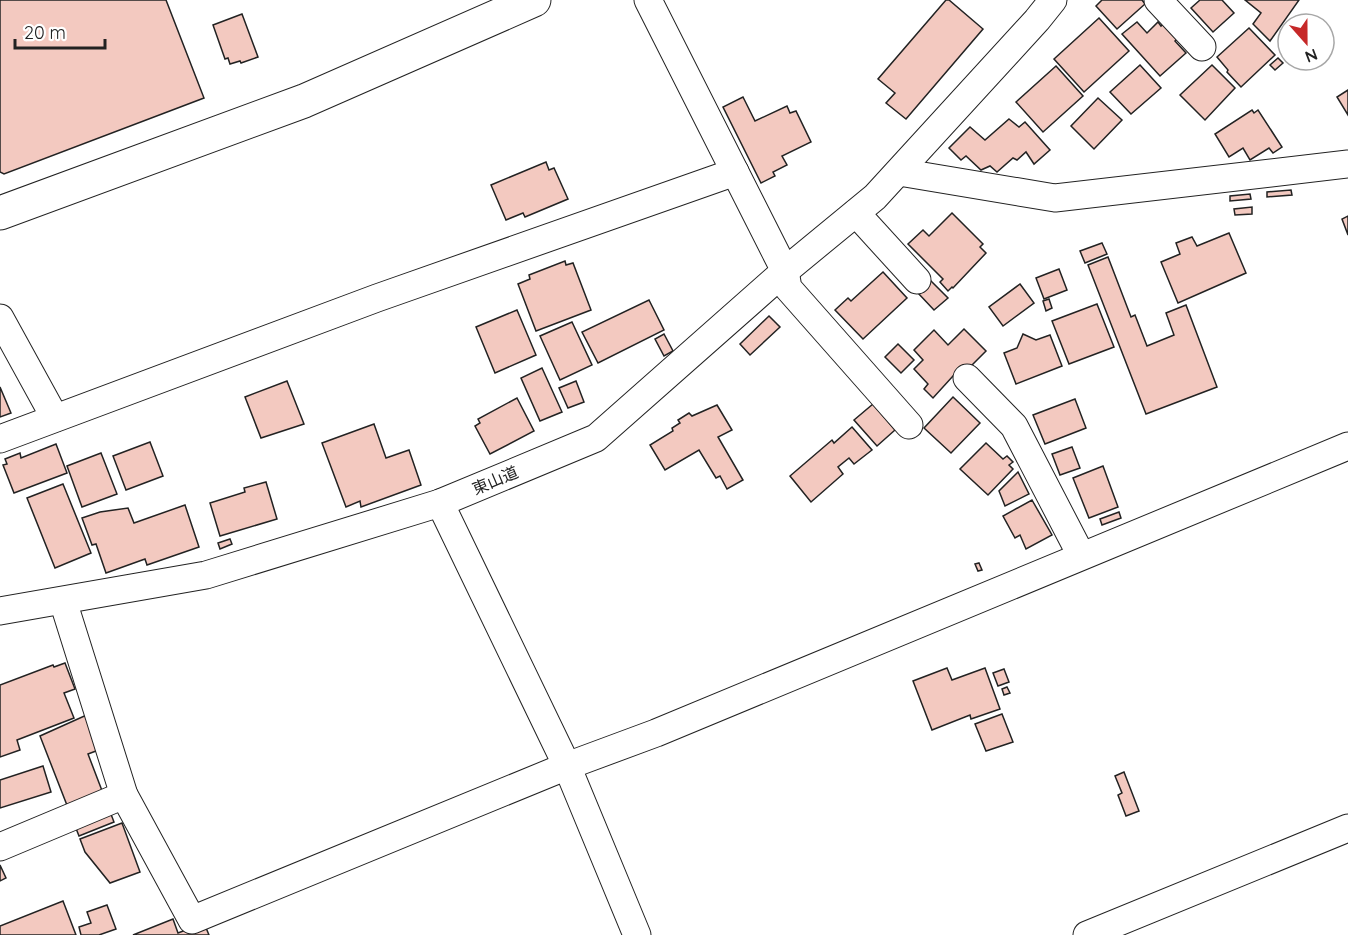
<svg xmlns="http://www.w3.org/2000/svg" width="1348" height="935" font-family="Quicksand,'Noto Sans JP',sans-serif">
<rect width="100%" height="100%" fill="#fff"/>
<!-- building -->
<g fill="#f3c9c0" stroke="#222" stroke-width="1.5">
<path d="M0,0H166L204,98L4,174L0,172Z"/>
<path d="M946,0H949L983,29L906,119L886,103L895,93L878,79Z"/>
<path d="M1102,0H1142L1145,4L1117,29L1096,6Z"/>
<path d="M1200,0H1222L1234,13L1213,32L1191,8Z"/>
<path d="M1245,0H1299L1270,41L1253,24L1261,13Z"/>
<path d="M242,14L258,57L241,63L240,61L230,64L228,58L225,59L213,25Z"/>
<path d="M1099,18L1129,51L1084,92L1054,59Z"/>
<path d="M1137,22L1147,33L1158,22L1161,26L1164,23L1178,38L1175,41L1186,53L1160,76L1122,34Z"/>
<path d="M1249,28L1275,55L1241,87L1227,72L1228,70L1217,57Z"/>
<path d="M1278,58L1283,63L1275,70L1270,65Z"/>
<path d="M1140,65L1161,88L1131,114L1110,92Z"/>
<path d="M1212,65L1235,88L1205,120L1180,95Z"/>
<path d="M1056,66L1083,96L1043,132L1016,102Z"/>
<path d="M1348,90V115L1337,97Z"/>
<path d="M743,97L755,121L787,106L790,113L796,111L811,142L782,156L787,165L773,172L775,176L761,183L723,107Z"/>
<path d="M1098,98L1122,120L1094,149L1071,126Z"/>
<path d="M1252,110L1254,113L1258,110L1282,147L1273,153L1269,148L1250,160L1243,148L1229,157L1215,134Z"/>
<path d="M1009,119L1019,127L1025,122L1050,150L1034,164L1026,152L1017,160L1013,158L997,172L990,166L981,170L966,156L961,160L949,148L970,127L985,140Z"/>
<path d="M546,162L549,170L554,168L568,199L525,217L523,213L506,220L491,185Z"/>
<path d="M1291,190L1292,195L1267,197V192Z"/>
<path d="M1250,194L1251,199L1230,201V196Z"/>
<path d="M1252,207V214L1235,215L1234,209Z"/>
<path d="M952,213L983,244L980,247L986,253L953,288L952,287L948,291L940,282L943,279L908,244L923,230L929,236Z"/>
<path d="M1348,216V235L1342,219Z"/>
<path d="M1229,233L1246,273L1178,303L1161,262L1180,254L1176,243L1192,237L1197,246Z"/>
<path d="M1102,243L1107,254L1085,263L1080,251Z"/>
<path d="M1108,257L1131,317L1135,315L1147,346L1174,335L1166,313L1186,305L1217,387L1146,414L1088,265Z"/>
<path d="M565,261L566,265L573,263L591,310L536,331L518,284L530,279L529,275Z"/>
<path d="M1059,269L1067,290L1044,299L1036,278Z"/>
<path d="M883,272L907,298L863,339L835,310L848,298L851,301Z"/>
<path d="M931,281L948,298L934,310L918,293Z"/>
<path d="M1020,284L1034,303L1003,326L989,307Z"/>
<path d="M1049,299L1052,308L1046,311L1043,301Z"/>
<path d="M649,300L664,330L598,363L582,332Z"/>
<path d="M1097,304L1114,347L1069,364L1052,321Z"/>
<path d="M517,310L536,355L495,373L476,327Z"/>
<path d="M769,316L780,327L750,355L740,344Z"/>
<path d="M572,322L592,365L560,380L540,336Z"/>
<path d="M964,329L986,351L968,369L963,365L933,398L924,389L928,384L914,369L923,360L914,350L934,330L948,345Z"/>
<path d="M664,334L673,351L664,356L655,339Z"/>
<path d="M1023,334L1036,340L1050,335L1062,366L1016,384L1004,353L1017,348Z"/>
<path d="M898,344L914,360L901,373L885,357Z"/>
<path d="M542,368L562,412L540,421L521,378Z"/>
<path d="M287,381L304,424L261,438L245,397Z"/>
<path d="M576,381L584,402L568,408L559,388Z"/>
<path d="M0,387L11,413L0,417Z"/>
<path d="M953,397L980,423L951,453L924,428Z"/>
<path d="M517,398L534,431L490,454L475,426L480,423L478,419Z"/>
<path d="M1075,399L1086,428L1045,444L1033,415Z"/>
<path d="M873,404L895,430L877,446L854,420Z"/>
<path d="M717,405L732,430L718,437L743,480L727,489L720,476L716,478L699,450L665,470L650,445L673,431L672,428L680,423L678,420L689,413L692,416Z"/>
<path d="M374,424L386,458L409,450L421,485L361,507L360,501L346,507L322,443Z"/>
<path d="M852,427L872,450L854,464L849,458L838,467L843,474L811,502L790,476L832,440L834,443Z"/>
<path d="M150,442L163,476L126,490L113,456Z"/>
<path d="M986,443L1003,459L1007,456L1013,462L1009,465L1013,469L988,495L960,469Z"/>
<path d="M56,444L67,473L14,493L3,465L7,464L5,459L20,453L21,458Z"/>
<path d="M1072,447L1080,468L1060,475L1052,454Z"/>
<path d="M101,453L117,494L82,507L67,466Z"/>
<path d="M1103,466L1118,507L1089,518L1073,478Z"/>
<path d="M1018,472L1029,494L1005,506L999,491Z"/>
<path d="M266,482L277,519L220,536L210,503L245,492L244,488Z"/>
<path d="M63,484L91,553L55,568L27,498Z"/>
<path d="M1032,500L1052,535L1026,549L1020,535L1015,538L1003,516Z"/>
<path d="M185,505L199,547L147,565L145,559L106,573L96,544L92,545L82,518L100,512L128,508L134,523Z"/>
<path d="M1119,512L1121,518L1102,525L1100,519Z"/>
<path d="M230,539L232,544L220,549L218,543Z"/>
<path d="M979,563L982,570L978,571L975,564Z"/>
<path d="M65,663L75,689L64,693L74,718L17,740L20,750L0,757V685L53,665L54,667Z"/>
<path d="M947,668L952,680L985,668L1000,709L971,719L970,715L932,730L913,681Z"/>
<path d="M1004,669L1009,682L998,686L993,673Z"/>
<path d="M1007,687L1010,693L1004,695L1002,689Z"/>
<path d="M91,713L104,748L88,754L114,822L79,836L40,736Z"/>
<path d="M1002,714L1013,742L986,751L975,724Z"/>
<path d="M43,766L51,792L0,808V780Z"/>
<path d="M1124,772L1139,811L1126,816L1118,795L1122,793L1115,776Z"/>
<path d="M122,823L140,872L110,883L85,852L80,839Z"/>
<path d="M0,865L6,878L0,881Z"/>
<path d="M63,901L76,935H0V926Z"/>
<path d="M107,905L116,929L99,935H81L79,927L91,923L87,912Z"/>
<path d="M173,919L178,933L204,923L209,935H133Z"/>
</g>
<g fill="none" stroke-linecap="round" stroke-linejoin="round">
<defs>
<g id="street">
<path d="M648,0L785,271L788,288L909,425"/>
<path d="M1158,0L1202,47"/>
<path d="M899,172L1055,198L1348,164"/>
<path d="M856,213L917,280"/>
<path d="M0,318L55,418"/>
<path d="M967,378L1014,426L1081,555"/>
<path d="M0,439L377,298L735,172"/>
<path d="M440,503L567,766L637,935"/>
<path d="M63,601L124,795L192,920L567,766L656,733L1348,446"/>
<path d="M0,611L206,575L440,503L596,438L785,271L875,197L1037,20L1053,0"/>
<path d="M0,847L124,795"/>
<path d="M1087,935L1348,828"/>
</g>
<path id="secondary" d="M0,213L304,101L534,0"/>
</defs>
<!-- street casing -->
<use href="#street" stroke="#222" stroke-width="29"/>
<!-- secondary casing -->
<use href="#secondary" stroke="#222" stroke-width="35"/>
<!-- street -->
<use href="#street" stroke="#fff" stroke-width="27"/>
<!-- secondary -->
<use href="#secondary" stroke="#fff" stroke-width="33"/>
</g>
<g text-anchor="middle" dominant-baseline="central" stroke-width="4.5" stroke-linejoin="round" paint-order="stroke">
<!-- street labels -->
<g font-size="16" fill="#222" stroke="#fff">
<text transform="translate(495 480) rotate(-23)">東山道</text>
</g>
</g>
<!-- north arrow -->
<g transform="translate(1306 42) rotate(159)"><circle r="28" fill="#ffffff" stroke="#a7a7a7" stroke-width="1.5"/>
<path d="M0-4.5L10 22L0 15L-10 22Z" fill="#c62828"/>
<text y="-9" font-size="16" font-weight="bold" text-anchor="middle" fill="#222222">N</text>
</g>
<!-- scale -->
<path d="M15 39v9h90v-9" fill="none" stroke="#222222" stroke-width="3"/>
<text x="24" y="39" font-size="18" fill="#222222" stroke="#ffffff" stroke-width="4.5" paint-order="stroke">20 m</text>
</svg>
